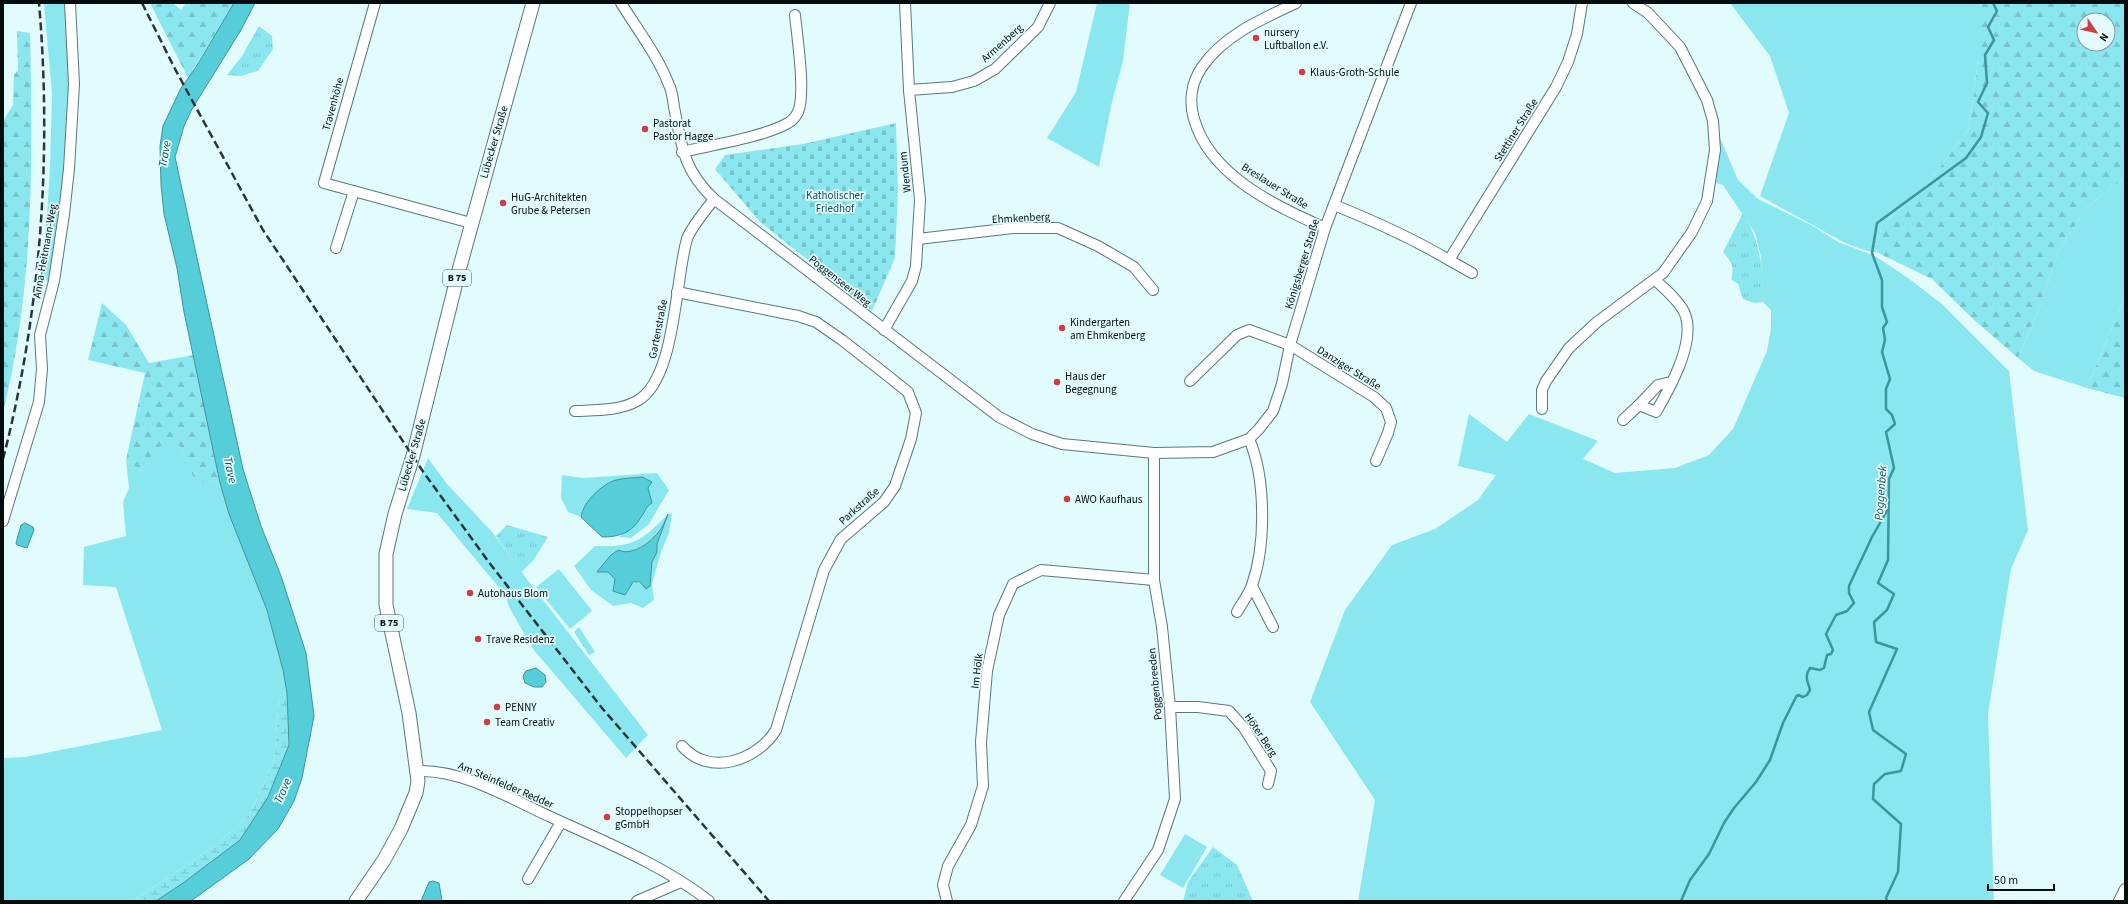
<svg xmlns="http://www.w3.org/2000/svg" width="2128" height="904" font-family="'Source Sans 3',sans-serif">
<defs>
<pattern id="forest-firs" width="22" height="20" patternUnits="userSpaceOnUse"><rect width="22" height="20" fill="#8be7ef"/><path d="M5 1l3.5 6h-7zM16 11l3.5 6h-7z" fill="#76c5cc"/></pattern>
<pattern id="wetland-marsh" width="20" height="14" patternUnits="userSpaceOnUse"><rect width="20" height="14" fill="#8be7ef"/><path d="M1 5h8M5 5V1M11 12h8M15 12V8" fill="none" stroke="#76c5cc"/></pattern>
<pattern id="cemetery-stones" width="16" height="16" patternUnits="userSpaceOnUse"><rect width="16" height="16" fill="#8be7ef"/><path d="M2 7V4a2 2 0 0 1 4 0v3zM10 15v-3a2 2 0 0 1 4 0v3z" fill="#76c5cc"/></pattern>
<pattern id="park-tufts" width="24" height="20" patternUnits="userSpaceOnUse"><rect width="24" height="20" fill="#8be7ef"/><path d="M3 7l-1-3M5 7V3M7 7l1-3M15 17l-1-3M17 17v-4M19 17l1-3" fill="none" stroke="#76c5cc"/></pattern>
</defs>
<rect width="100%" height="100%" fill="#e2fcfe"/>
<!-- green -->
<g fill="#8be7ef" fill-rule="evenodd">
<path d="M44,3H65L69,82L66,168L50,283L43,278L50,167L52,94Z"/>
<path d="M1097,3H1130L1123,61L1112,102L1099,167L1047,138L1076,92Z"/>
<path d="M1730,3H1978V60L1969,129L1920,193L1882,224L1876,252L1867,251L1847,244L1760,196L1789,113L1770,56Z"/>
<path d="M1720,138L1738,180L1758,199L1813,226L1838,242L1875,256L1908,278L1942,304L2009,371L2028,530L2011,569L1988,714L1994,901H1358L1375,800L1310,702L1345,610L1392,545L1435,529L1478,500L1496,475L1458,466L1469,414L1507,442L1529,414L1598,441L1583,459L1615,473L1675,468L1709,455L1733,429L1767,351L1771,328V310L1763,302L1761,257L1755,233L1723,185L1716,183Z"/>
<path d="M2125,177V296L2087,388L2034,371L2018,358L2040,306L2058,252L2086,208Z"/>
<path d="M160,445L180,446L196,482L219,481C232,526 252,567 267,610C276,637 282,665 287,693L279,696L274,761L249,815L217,844L133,901H3V758L25,757L162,730L116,587L83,585L84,547L126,536L123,502L129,488L126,460L141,471Z"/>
<path d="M428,458L447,484L493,533L529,582L648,735L626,758L533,649L509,607L506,596L437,513L407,509Z"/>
<path d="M657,473L669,490L649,524L631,538L619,537C651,516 638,509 652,481L582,510L581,517L568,512L561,498L562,475L583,478Z"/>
<path d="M672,513L669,533L661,552L652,584L654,600L643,608L631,603L613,606L591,590L574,566L595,546C633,548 643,540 668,514ZM667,517L657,544V552L652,562L650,586C635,580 628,584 614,591L615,579L608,572H597L623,552H633L656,536Z"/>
<path d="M559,569L592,611L570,629L536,587Z"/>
<path d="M1185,834L1207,847L1183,888L1160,875Z"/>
</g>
<!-- forest -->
<g fill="url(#forest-firs)" fill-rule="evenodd">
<path d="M150,3H173L181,10L186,3H234L188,78Z"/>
<path d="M1978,3H2125V177L2086,208L2058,252L2040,306L2018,358L1972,318L1932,279L1876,252L1882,224L1920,193L1969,129L1978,60ZM2084,20H2108V44H2084Z"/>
<path d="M17,31L30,33C33,159 34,289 3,412V121L13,105L14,75L18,70Z"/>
<path d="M2125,296V398L2087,388Z"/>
<path d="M102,303L126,325L149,363L194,355L219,481L196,483L180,446H160L141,471L126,460L145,373L88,360Z"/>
</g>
<!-- wetland -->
<path fill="url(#wetland-marsh)" d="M287,693L289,745L268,797L240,840L183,883L156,901H133L217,844L249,815L274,761L279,696Z"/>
<!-- cemetery -->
<path fill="url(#cemetery-stones)" d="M896,123L898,191L895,258L872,311L760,222L715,169L725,155L803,144Z"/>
<!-- park -->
<g fill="url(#park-tufts)">
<path d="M259,26L272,36L273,49L258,71L240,76L227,75L242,56Z"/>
<path d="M1743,213C1761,243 1763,267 1763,302L1754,303L1743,299L1738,284L1731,279C1735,266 1731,262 1723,252Z"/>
<path d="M507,525L548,537L533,561L521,572L496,536Z"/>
<path d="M579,627L595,652L589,655L574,632Z"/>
<path d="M1213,847L1237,865L1253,901H1183L1188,882Z"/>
</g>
<!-- water -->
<g fill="#55ced9" stroke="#3d949c">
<path d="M234,3H255L241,30L192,109L184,126L175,157L243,469L261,526L281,576L306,653L314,716L302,778L294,801L278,829L249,859L191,901H156L183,883L240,840L268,797L289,745L287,693L283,670L267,610L229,514L220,483L184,312L177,268L164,214L161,185L160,146L163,126L181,88L196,67Z"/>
<path d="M642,477L652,482L648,488L652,503C645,507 646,511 641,517C632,533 619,537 602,537L581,517C583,502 602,484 616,480C624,478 634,478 642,477Z"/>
<path d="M668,514L657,544V552L652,562L650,586L646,589L640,582H633L625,595L613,591L615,579L608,572H597L610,556L618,550C631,556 646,545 655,536C661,531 665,521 668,514Z"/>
<path d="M25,523L33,527L34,530L27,548L17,545L16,543L21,525Z"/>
<path d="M536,668L545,675L546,682L542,687H534L525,683L523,676L526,671Z"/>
<path d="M433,881L439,883L442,901H421L429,882Z"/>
</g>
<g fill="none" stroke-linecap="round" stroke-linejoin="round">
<!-- stream -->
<g stroke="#3d949c" stroke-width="2.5">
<path d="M1681,901L1690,880L1709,854L1724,823L1734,808L1756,782L1770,760L1783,723L1796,697L1798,695L1803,697L1807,695L1810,690C1808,682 1804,676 1810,668L1820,670L1824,668L1827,655L1831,654L1833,650L1826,634L1836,615L1847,611L1854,603L1849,593V586L1872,537L1888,509"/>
<path d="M1887,901L1886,898L1898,872L1901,824L1873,799L1874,784L1885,774L1901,771L1906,754L1873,730L1869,712L1897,649L1876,642L1874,622L1887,610L1894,594L1878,583L1888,560L1889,479L1894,468L1886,432L1895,424L1892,415L1886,409V389L1890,379L1882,352L1885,340L1883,328L1887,322L1882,307V280L1872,253L1877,223L1966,158L1981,137L1988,113L1978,102L1987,83L1985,55L1994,40L1988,27L1997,11L1993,3"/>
</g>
<defs>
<g id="minor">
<path d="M375,3L324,183L471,223"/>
<path d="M621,3C637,29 658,56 669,85C673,93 673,103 675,112C682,149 685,172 714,199L999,417L1032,434L1062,444L1154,453L1213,452L1249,439L1259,429L1273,411L1282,384L1290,345L1325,228L1411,3"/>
<path d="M1296,3C1262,19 1224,35 1202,67C1191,83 1189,102 1194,119C1210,176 1276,206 1325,228"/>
<path d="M909,90L952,87L974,81L995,69L1038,27L1050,3"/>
<path d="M682,152C711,145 764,137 788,123C792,121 796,116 798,112C806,94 797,36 795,15"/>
<path d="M1334,205C1374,221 1412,238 1449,260L1556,87L1568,62L1577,34L1582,3"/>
<path d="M918,239L1013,228H1058L1098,246L1134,267L1153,290"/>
<path d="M336,248L354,191"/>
<path d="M1449,260L1472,273"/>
<path d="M1655,280C1664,288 1683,304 1686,317C1694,345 1670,388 1656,412L1639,405L1658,385L1671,382"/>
<path d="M677,292L798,316L816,322L842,340L888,376L908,392L916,413L911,439L895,486L884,502L841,539L824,570L776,730C757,761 709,777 682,746"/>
<path d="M884,330L912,281L916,266L920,200L909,90L905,3"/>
<path d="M1190,381L1237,335L1249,330L1290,345L1374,397L1386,408L1391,422L1388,433L1376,461"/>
<path d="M1542,409V390L1546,381L1569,348L1597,322L1663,273L1692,232L1707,201L1715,150L1713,121L1707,100L1680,47L1648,13L1633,3"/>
<path d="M575,411C596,410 619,411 637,401C676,380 675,279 687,239C691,227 707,209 714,199"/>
<path d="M1623,420L1639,405"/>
<path d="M3,521L39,402L42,369L40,335L54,281L64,214L69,169L74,84L70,3"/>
<path d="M1252,586L1273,627"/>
<path d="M1237,612C1242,603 1249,594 1252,585C1266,545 1266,478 1249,439"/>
<path d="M1170,707H1198L1229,711L1244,728L1271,771L1268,784"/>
<path d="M418,771C463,769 513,800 553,818C605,842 663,865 709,901"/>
<path d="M528,879L561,822"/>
<path d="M637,901L681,882"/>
<path d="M947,901L943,885L948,866L971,825L983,786L981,742L987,671L999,615L1013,584L1041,570L1154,580"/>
<path d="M1124,901L1158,850L1175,799L1170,707L1162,627L1154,580V453"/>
<path d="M2119,901L2125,889"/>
</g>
<path id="major" d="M356,901L384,860L401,829L416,793L418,781L409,713L386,605V554L395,514L413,456L459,270L533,3"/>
</defs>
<!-- minor casing -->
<use href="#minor" stroke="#5a777a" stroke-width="12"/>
<!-- major casing -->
<use href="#major" stroke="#5a777a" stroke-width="15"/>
<!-- minor -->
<use href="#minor" stroke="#fff" stroke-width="10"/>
<!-- major -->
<use href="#major" stroke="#fff" stroke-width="13"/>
<!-- rail -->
<g stroke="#2a3637" stroke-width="2.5" stroke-dasharray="8 4" stroke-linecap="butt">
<path d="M142,3L175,69L263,230L424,473L488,561L602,708L769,901"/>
<path d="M3,459C41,312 52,155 39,3"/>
</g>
</g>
<!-- markers -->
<g fill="#cd3d43" stroke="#e2fcfe" stroke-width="1.5">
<circle cx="1256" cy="38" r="4"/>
<circle cx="1302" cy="72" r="4"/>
<circle cx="645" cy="129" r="4"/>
<circle cx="503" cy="203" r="4"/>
<circle cx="1062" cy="328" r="4"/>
<circle cx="1057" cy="382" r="4"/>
<circle cx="1067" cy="499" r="4"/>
<circle cx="470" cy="593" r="4"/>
<circle cx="478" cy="639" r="4"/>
<circle cx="497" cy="707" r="4"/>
<circle cx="487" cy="722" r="4"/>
<circle cx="607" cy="817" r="4"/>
</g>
<g text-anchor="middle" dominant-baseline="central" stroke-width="3.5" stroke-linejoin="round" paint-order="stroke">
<!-- shield labels -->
<g fill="#e2fcfe" stroke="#475556" stroke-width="1">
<rect x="443" y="270" width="28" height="16" rx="3"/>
<rect x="375" y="615" width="28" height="16" rx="3"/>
</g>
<g font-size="10" font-weight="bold" fill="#040d0e">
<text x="457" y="278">B 75</text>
<text x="389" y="623">B 75</text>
</g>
<!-- poi labels -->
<g font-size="11" fill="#040d0e" stroke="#e2fcfe" text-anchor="start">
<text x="1264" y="32">nursery<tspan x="1264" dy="13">Luftballon e.V.</tspan></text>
<text x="1310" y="72">Klaus-Groth-Schule</text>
<text x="653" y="123">Pastorat<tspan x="653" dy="13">Pastor Hagge</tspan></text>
<text x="511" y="197">HuG-Architekten<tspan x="511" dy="13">Grube &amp; Petersen</tspan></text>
<text x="1070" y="322">Kindergarten<tspan x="1070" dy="13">am Ehmkenberg</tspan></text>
<text x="1065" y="376">Haus der<tspan x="1065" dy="13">Begegnung</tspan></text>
<text x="1075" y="499">AWO Kaufhaus</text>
<text x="478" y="593">Autohaus Blom</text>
<text x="486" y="639">Trave Residenz</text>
<text x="505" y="707">PENNY</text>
<text x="495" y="722">Team Creativ</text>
<text x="615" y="811">Stoppelhopser<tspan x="615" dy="13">gGmbH</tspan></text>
</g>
<!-- street labels -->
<g font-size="11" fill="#040d0e" stroke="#e2fcfe">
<text transform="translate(1002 43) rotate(-42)">Armenberg</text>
<text transform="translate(333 104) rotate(-75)">Travenhöhe</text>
<text transform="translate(1516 130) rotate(-58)">Stettiner Straße</text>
<text transform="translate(494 142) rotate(-74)">Lübecker Straße</text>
<text transform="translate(905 172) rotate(-96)">Wendum</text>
<text transform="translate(1275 186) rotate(32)">Breslauer Straße</text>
<text transform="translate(1021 218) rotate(-3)">Ehmkenberg</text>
<text transform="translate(45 251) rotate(-80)">Anna-Heitmann-Weg</text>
<text transform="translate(1302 264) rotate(-73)">Königsberger Straße</text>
<text transform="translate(840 281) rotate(38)">Poggenseer Weg</text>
<text transform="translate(658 329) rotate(-79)">Gartenstraße</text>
<text transform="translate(1349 368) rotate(32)">Danziger Straße</text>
<text transform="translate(412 455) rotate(-74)">Lübecker Straße</text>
<text transform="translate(859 506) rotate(-42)">Parkstraße</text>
<text transform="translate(977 671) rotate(-83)">Im Hölk</text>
<text transform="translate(1155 684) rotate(-95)">Poggenbreeden</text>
<text transform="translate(1261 735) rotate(56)">Höter Berg</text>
<text transform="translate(506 785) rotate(23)">Am Steinfelder Redder</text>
</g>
<!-- park labels -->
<g font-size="11" fill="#194e53" stroke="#e2fcfe">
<text x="835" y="195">Katholischer<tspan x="835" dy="13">Friedhof</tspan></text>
</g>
<!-- water labels -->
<g font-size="12" font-style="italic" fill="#1a4f53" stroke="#e2fcfe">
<text transform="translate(165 154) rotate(-80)">Trave</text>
<text transform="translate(230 470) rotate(78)">Trave</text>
<text transform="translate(1881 493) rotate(-86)">Poggenbek</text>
<text transform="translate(283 791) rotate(-66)">Trave</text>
</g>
</g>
<!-- border -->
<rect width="2128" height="904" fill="none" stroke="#040d0e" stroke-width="8"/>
<!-- north arrow -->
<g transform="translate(2096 32) rotate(124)"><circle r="19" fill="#e2fcfe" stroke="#899c9e"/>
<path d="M0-3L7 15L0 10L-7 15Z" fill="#cd3d43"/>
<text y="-6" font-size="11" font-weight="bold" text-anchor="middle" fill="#040d0e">N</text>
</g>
<!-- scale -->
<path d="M1988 884v6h66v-6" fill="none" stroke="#040d0e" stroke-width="2"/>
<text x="1994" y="884" font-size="12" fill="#040d0e" stroke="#e2fcfe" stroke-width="3" paint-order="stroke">50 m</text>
</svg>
